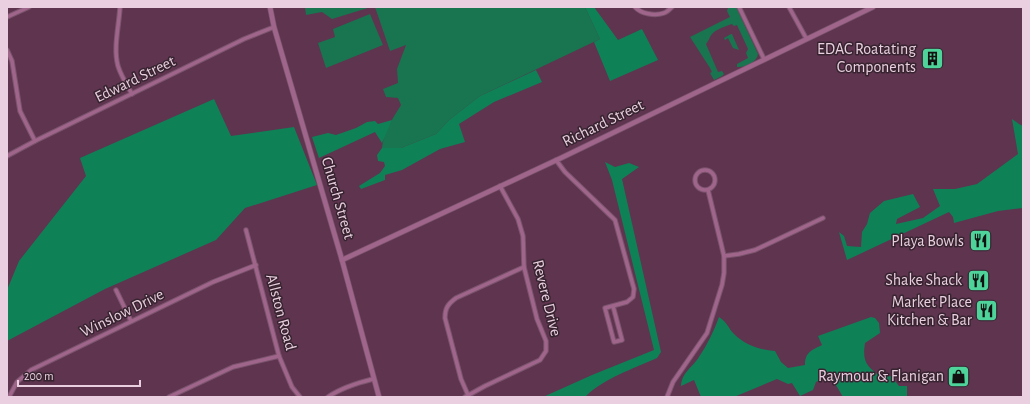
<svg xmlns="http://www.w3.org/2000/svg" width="1030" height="404" font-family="'Alegreya Sans',sans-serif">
<rect width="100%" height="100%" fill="#5e344f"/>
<!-- green -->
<g fill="#197450">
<path d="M305,7H371L332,19L322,12L306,15Z"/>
<path d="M375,7H585L600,39L480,96L449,120L436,134L401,148H382C383,133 393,118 401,105L398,98L386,97L383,89L398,83L397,69L406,45L390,51Z"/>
<path d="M731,7H736L758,54C757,62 745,68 737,67V64L748,58L746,53L748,49L737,25L734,26L732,24C726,26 717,29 713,33C709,37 709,41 706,44L718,72L722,71L724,74L722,76L714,80L710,73L712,72L710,68L690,37L730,17L727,11L728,8Z"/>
<path d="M370,14L383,45L326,68L318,43L335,37L333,29Z"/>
<path d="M731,34H732L739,50L733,48L728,38L725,40L724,38Z"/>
</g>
<!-- forest -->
<g fill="#0f8157">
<path d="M585,7H594L618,40L642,29L658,60L610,81L594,42L600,39Z"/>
<path d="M536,70L542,82L494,102L459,124L465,142L440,149L402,170L385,175V180L361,189L359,186L380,173L385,166L384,162L378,161L377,155L382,148H401L436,134L449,120L480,96Z"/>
<path d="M214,99L231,136L294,127L317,185L245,208L216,240L105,289L7,341V290L19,261L86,176L80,158Z"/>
<path d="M1012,119L1019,124L1023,126V208L998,211L954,223L953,217L949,212L847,260L839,232L844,236L847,246L861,247L862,232L867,224L870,213L884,201L913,194L920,207L897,219L896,224L923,218L940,206L933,189H955L977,184L1018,154Z"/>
<path d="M392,120L382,143L375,132L319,158L312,137L328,133L336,135L356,128L367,122L375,121L378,124Z"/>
<path d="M605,162L615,167L629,163L639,167L622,179L661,352L657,358C633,369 604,378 585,397H543L592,375L654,350L612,180Z"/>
<path d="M719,317C728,323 728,328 734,334C745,345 760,350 775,351L781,362L788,368L805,365C805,352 812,350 822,345L818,336L871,317L875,318L879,323L880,333L865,343C862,363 867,366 881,377L891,376L899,386H907V397H843L830,375L816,382L813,390L800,396L792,383L788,384L777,379L734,397H701L694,380L681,386C682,372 692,368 699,357C707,345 714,331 719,317Z"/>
</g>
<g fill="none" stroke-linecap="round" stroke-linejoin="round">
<defs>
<g id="minor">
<path d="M120,7C119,26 113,48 118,66C121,76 127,85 132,94"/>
<path d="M635,7C641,14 655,16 664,13C667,12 670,9 672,7"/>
<path d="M739,7L764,59"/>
<path d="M789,7L806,38"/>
<path d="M7,17L29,7"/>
<path d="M7,50L12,61L20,111L35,141"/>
<path d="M7,156L35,141L244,39L274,27"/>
<path d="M556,160L565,172L615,220L634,289L633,297L627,302L605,308L614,342L622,340L613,306"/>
<circle cx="705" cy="180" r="10"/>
<path d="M246,230L279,356L292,387L300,397"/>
<path d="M724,256L739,254L755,250L823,218"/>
<path d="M116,290L131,321"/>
<path d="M468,395L461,379L445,318C445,308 448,304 456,298L524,267"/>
<path d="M9,397L17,382L31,370L213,282L256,265"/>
<path d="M169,397L233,367L279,356"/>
<path d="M328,397C341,388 357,383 373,379"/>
<path d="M465,397L485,386L540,360L546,351V341L537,319L524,267L523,236L518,219L500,186"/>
<path d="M667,397L673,382L707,333L722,285L724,273V256L708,190"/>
</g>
<g id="tertiary">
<path d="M270,7L274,27L342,260L379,397"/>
<path d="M342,260L561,158L873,7"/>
</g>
</defs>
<!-- minor casing -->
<use href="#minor" stroke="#7a536c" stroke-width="5.5"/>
<!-- tertiary casing -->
<use href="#tertiary" stroke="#7a536c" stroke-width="6"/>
<!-- minor -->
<use href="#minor" stroke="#a0658b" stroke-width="3.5"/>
<!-- tertiary -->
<use href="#tertiary" stroke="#a0658b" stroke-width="4.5"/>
</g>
<!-- icons -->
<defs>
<symbol id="building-square" viewBox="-11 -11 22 22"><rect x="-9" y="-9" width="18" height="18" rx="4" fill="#4ed39a" stroke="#372430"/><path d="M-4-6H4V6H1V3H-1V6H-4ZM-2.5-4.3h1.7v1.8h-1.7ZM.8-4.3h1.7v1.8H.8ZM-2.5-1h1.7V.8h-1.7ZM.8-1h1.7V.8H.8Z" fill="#111"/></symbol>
<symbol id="restaurant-square" viewBox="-11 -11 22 22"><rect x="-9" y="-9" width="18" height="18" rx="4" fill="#4ed39a" stroke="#372430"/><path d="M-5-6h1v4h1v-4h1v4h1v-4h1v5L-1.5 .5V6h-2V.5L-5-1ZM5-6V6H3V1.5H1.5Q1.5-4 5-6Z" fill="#111"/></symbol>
<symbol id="shop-square" viewBox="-11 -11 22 22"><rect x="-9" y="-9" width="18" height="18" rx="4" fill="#4ed39a" stroke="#372430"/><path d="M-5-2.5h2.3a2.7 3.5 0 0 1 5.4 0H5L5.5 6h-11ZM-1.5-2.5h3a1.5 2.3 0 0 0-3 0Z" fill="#111"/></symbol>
</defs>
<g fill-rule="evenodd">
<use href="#building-square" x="920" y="46" width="25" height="25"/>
<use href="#restaurant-square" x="968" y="228" width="25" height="25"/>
<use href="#restaurant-square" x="966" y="268" width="25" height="25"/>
<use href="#restaurant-square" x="974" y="298" width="25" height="25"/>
<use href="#shop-square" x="946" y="364" width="25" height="25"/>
</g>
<g text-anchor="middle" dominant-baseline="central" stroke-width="3" stroke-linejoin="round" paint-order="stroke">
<!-- poi labels -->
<g font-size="16" fill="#e9cfdf" stroke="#372430" text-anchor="end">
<text x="916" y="49">EDAC Roatating<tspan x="916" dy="18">Components</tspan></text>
<text x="964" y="241">Playa Bowls</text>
<text x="962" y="280">Shake Shack</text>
<text x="972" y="302">Market Place<tspan x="972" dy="18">Kitchen &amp; Bar</tspan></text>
<text x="944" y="376">Raymour &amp; Flanigan</text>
</g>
<!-- street labels -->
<g font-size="16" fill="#e9cfdf" stroke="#372430">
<text transform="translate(135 79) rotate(-26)">Edward Street</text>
<text transform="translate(603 123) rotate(-26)">Richard Street</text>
<text transform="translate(338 198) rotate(74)">Church Street</text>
<text transform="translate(547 298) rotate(76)">Revere Drive</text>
<text transform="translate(281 312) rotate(75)">Allston Road</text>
<text transform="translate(122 313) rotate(-26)">Winslow Drive</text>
</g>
</g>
<!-- border -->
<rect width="1030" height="404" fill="none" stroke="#e9cfdf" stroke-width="16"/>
<!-- scale -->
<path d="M18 380v6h122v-6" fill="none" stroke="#e9cfdf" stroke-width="2"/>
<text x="24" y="380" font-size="12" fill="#e9cfdf" stroke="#372430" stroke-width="3" paint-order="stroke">200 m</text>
</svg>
